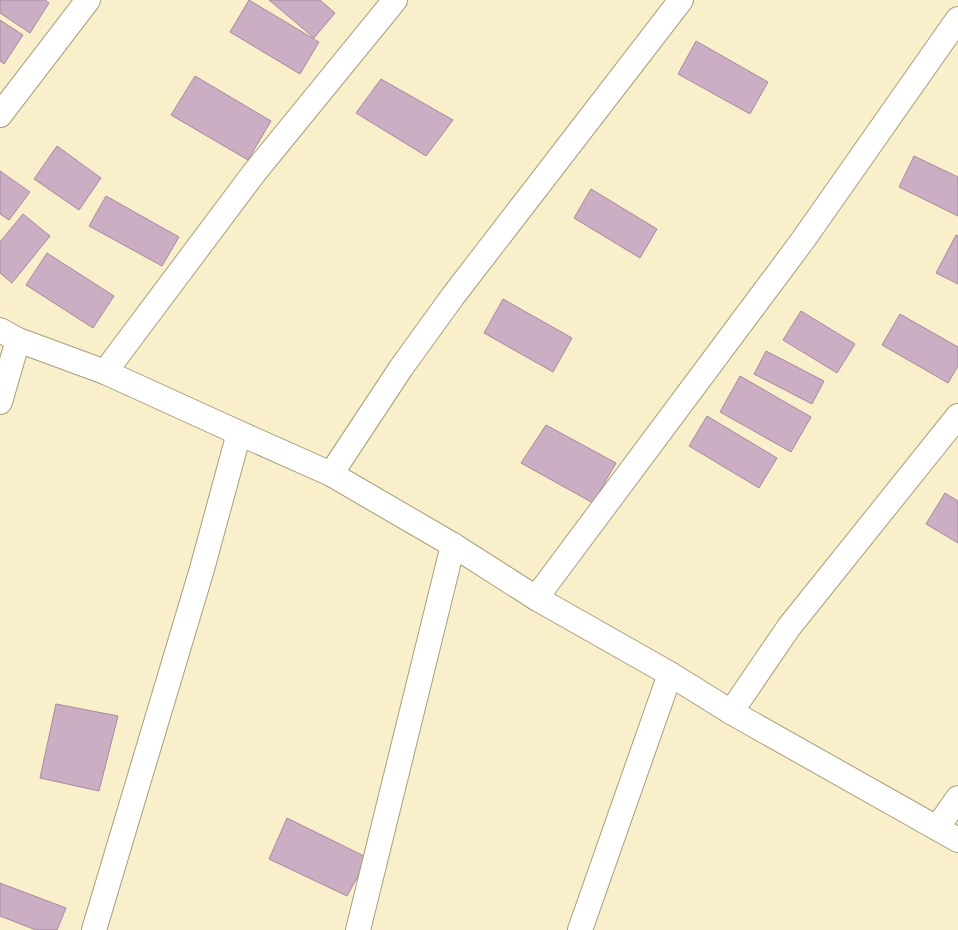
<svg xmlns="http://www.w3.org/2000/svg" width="958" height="930" font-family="Quicksand,sans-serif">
<rect width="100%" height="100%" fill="#faefcb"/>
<!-- building -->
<g fill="#cbadc4" stroke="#a78aa1">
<path d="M0,0H45L49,3L30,33L0,13Z"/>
<path d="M249,0L319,42L300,74L230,32Z"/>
<path d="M269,0H320L335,13L314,38Z"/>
<path d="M0,20L23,35L4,64L0,61Z"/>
<path d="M696,41L768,82L750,114L678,74Z"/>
<path d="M195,76L271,121L248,160L171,115Z"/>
<path d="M381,79L453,120L426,156L356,113Z"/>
<path d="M57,146L101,178L79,210L34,179Z"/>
<path d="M914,156L958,177V216L899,187Z"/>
<path d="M0,171L30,192L9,220L0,214Z"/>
<path d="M591,189L657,229L640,258L574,218Z"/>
<path d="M106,196L179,237L162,266L89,226Z"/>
<path d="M23,214L50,236L12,283L0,273V242Z"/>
<path d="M956,235L958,236V284L936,273Z"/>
<path d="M47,253L114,296L93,328L26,285Z"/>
<path d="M503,299L572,338L553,372L484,333Z"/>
<path d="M801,311L855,344L837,373L783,340Z"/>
<path d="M900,314L958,347V366L948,383L882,345Z"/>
<path d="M766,351L824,381L812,404L754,374Z"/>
<path d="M740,376L811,417L791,452L720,412Z"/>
<path d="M707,416L777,458L759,488L689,446Z"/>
<path d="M546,425L616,463L593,503L521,463Z"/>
<path d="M945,493L958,501V543L926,524Z"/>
<path d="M56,704L118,716L99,791L40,778Z"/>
<path d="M287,818L368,858L347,896L269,859Z"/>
<path d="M0,883L66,908L57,930H36L0,916Z"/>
</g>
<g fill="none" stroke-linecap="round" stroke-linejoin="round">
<defs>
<g id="street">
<path d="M0,115L88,0"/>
<path d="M0,330L18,340L105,372L239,433L331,474L453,545L536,598L670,674L731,712L958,840"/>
<path d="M105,372L254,173L395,0"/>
<path d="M0,402L18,340"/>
<path d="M331,474L401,368L453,296L681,0"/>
<path d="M536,598L803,240L958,19"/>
<path d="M731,712L789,627L958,416"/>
<path d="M937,828L958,798"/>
<path d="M94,930L202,569L239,433"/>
<path d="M358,930L453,545"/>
<path d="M580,930L670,674"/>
</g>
</defs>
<!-- street casing -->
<use href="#street" stroke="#a89d7c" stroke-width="26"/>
<!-- street -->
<use href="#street" stroke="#fff" stroke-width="24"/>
</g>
</svg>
